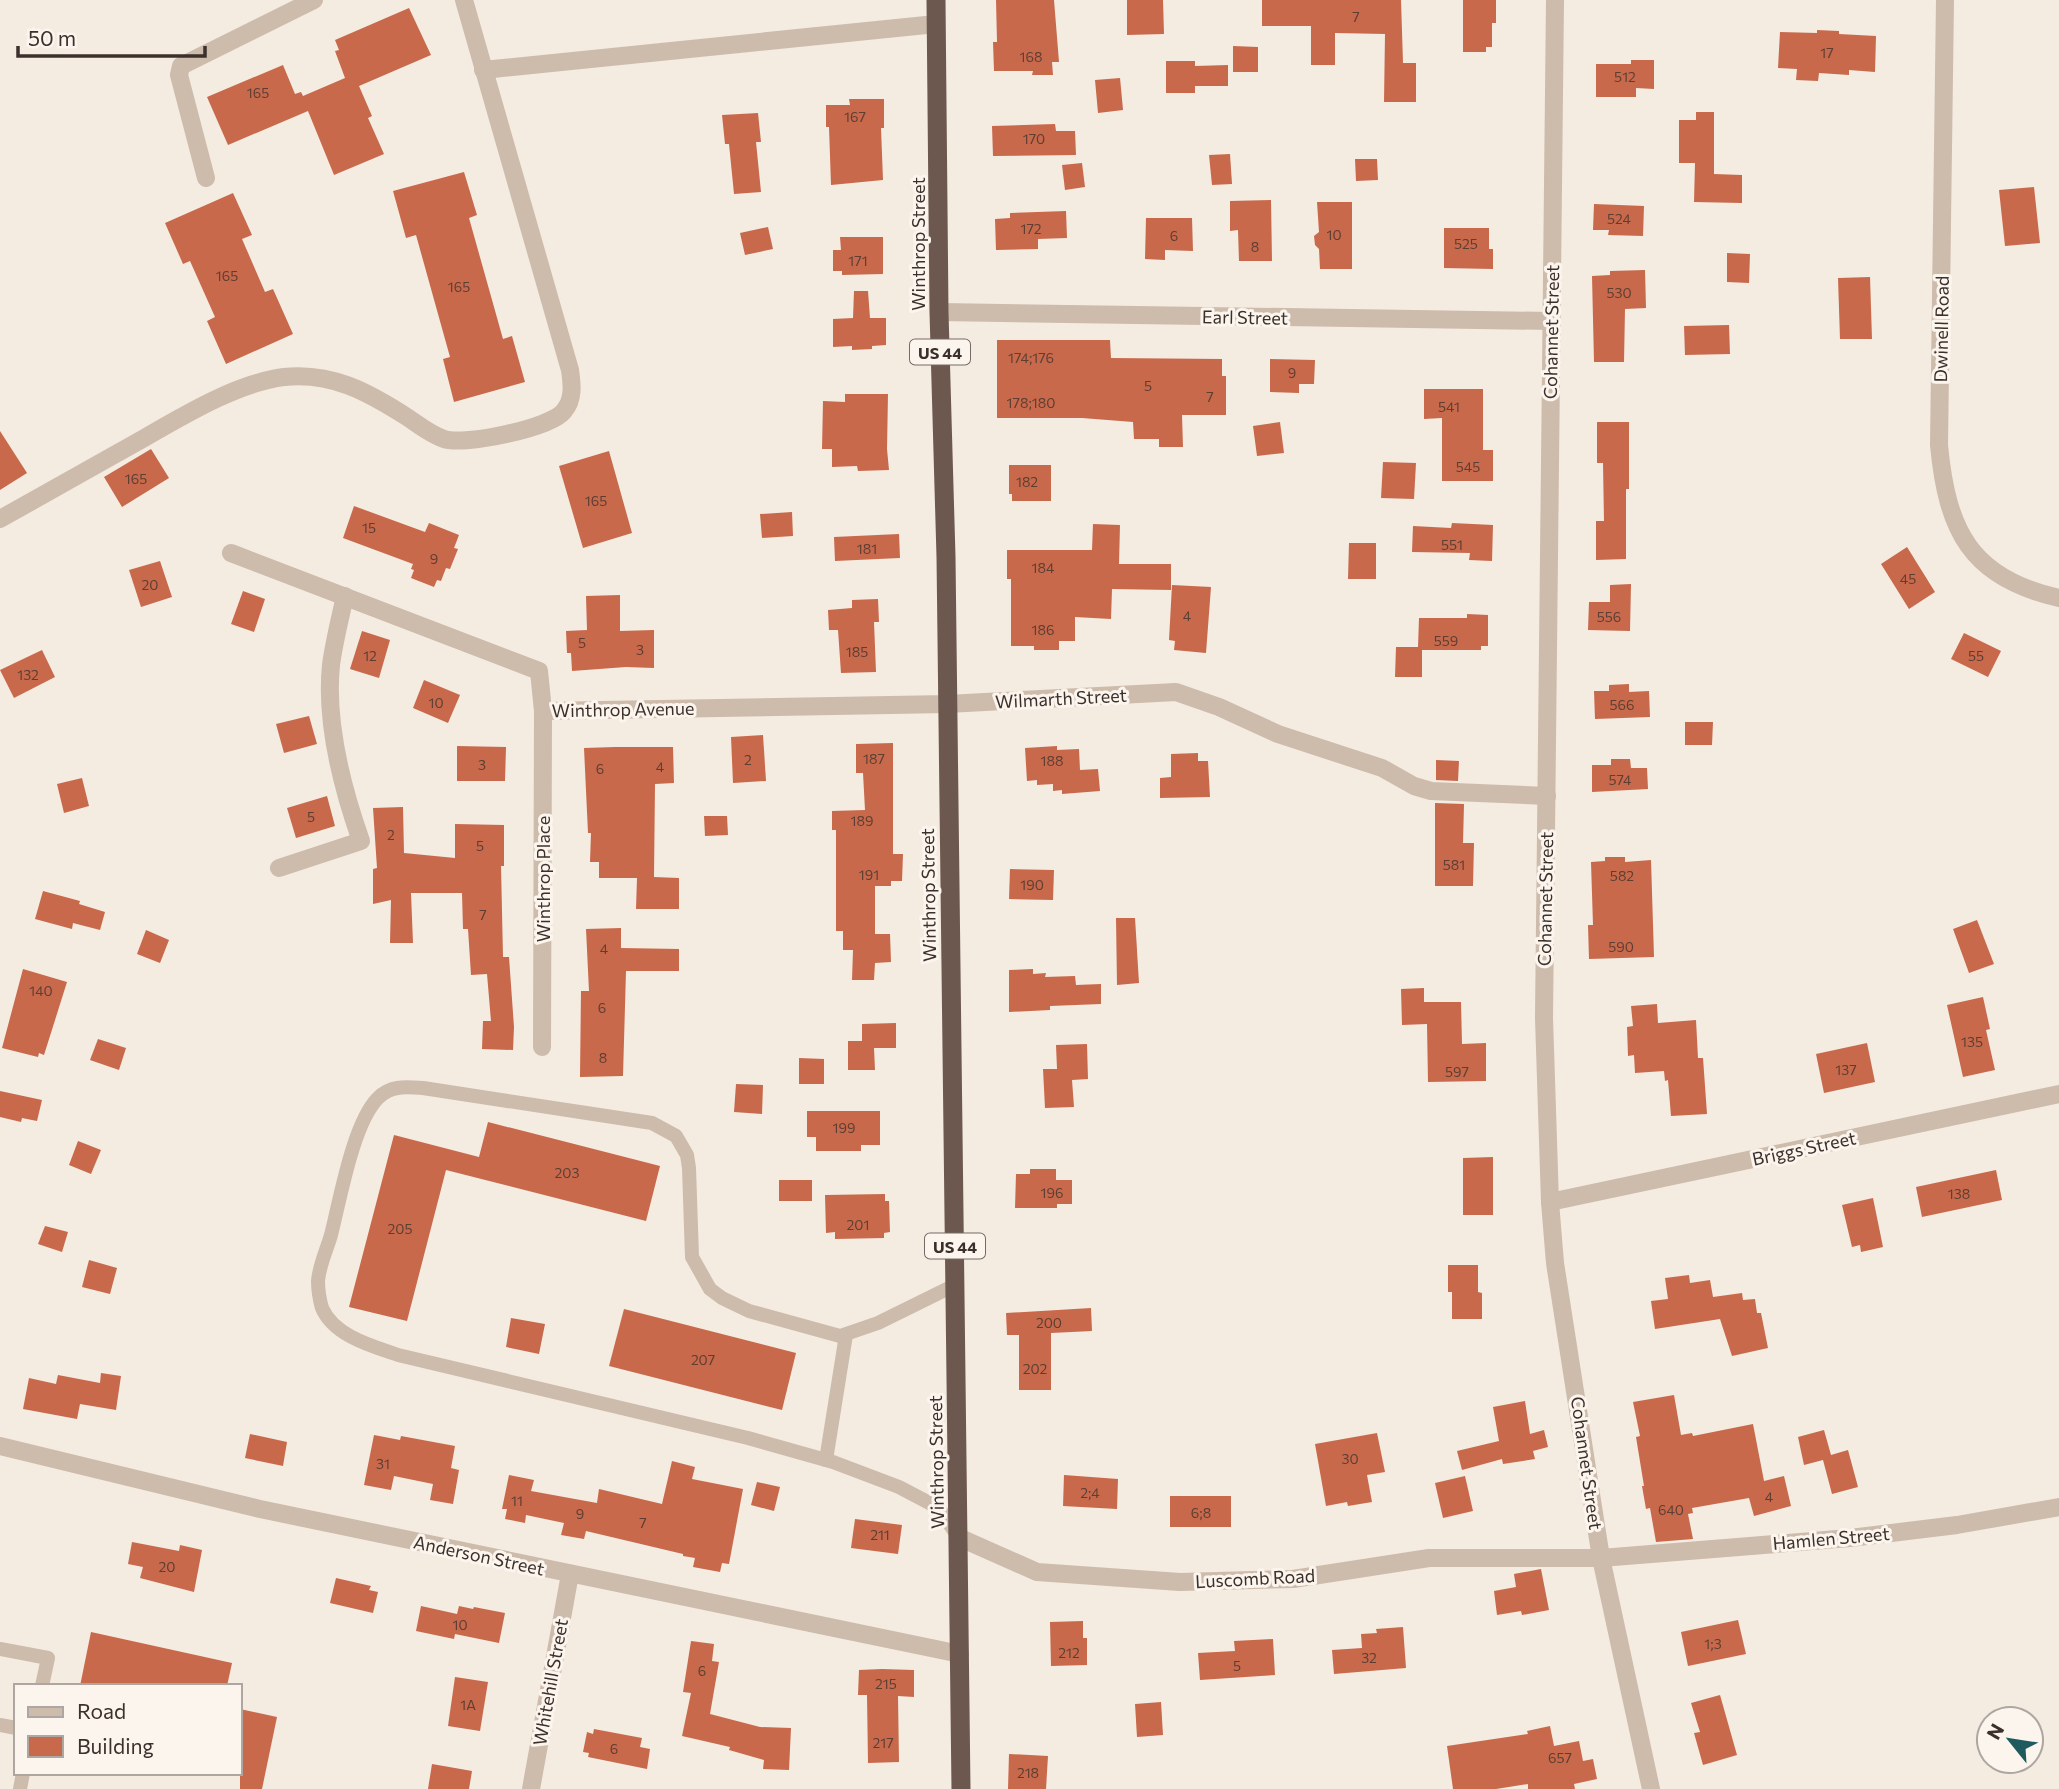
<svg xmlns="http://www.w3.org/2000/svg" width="2059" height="1789" font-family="Commissioner,sans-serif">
<rect width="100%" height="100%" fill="#f4ebe1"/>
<!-- building -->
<g fill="#c8694b">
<path d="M996,0H1054L1059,62H1052L1053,75H1032L1033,71H994L993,42H997Z"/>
<path d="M1127,0H1163L1164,34L1127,35Z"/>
<path d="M1262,0H1401L1403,63H1416V102H1384L1385,34L1335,33V65H1311V26H1262Z"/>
<path d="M1463,0H1496V23H1492V47H1486V52H1463Z"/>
<path d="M409,8L431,55L359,86L372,116L368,118L384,154L334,175L308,111L228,145L207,97L283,65L295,94L301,92L303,96L345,78L335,51L339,50L335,40Z"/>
<path d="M1817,30L1839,31V34L1876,36L1875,72L1849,70V75L1819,73L1818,81L1796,80L1797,69L1778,68L1780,32L1817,33Z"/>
<path d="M1233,46L1258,47V72H1233Z"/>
<path d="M1631,60H1654V89L1636,88V97H1596V64H1631Z"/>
<path d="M1166,61H1195V66L1228,65V86H1195V93H1166Z"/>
<path d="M1120,78L1123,110L1098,113L1095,80Z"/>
<path d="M849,99H884V128H881L883,180L831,185L829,127H826V105H850Z"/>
<path d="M1696,112H1714V174L1742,175V203L1694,202L1695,163H1679V120H1696Z"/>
<path d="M758,113L761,142H756L761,192L734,194L729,144H725L722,115Z"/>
<path d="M1055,124L1056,131H1075L1076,155L993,156L992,126Z"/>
<path d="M1230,154L1232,184L1212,185L1209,155Z"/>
<path d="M1355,159H1377L1378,180L1356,181Z"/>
<path d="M1082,163L1085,187L1065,190L1062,165Z"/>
<path d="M464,172L477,215L469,218L503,339L512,336L525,382L454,402L443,359L450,357L416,235L406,238L393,191Z"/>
<path d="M2034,187L2040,243L2005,246L1999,190Z"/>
<path d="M233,193L252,235L242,239L265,292L273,289L293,334L226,364L207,321L215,317L190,261L183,264L165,223Z"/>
<path d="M1271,200L1272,261H1239L1238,230L1230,231V201Z"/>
<path d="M1317,202H1352V269H1320L1319,249L1315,245L1314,236L1319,232Z"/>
<path d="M1594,204L1644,206L1643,236L1608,235L1609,230H1593Z"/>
<path d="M1066,211L1067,238L1038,239V249L996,250L995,219L1010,218V213Z"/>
<path d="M1146,218H1192L1193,251L1165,250V260L1145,259Z"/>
<path d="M768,227L773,249L745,255L740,233Z"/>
<path d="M1444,228H1489V249H1493V269L1444,268Z"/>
<path d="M840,237H883V274L842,275V271H833V250H841Z"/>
<path d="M1727,253L1750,254L1749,283L1727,282Z"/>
<path d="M1645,270L1646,308L1625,309L1624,362H1594L1592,276L1610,275V271Z"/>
<path d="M1870,277L1872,339H1840L1838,278Z"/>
<path d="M854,291H868L870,318H886V345L872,346V349L852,350V346L833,347V319L853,318Z"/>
<path d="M1729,325L1730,354L1685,355L1684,326Z"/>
<path d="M997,340H1110L1111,358L1222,359V376H1226V415H1182L1183,447H1159V439H1134L1133,422L1082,418H997Z"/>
<path d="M1270,359L1315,360L1314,384H1299V393L1270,392Z"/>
<path d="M1424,389H1483V450H1493V481H1442V418L1424,419Z"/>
<path d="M845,394H888L887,449L889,470L858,471L857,466L832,467V449H822L823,401L845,402Z"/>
<path d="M1280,422L1284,453L1257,456L1253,426Z"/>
<path d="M1597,422H1629V489H1626V559L1596,560V521H1604L1603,463H1597Z"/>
<path d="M0,431L27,473L0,490Z"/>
<path d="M151,449L169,478L122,507L104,477Z"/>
<path d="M609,451L632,533L583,548L559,466Z"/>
<path d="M1383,462L1416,463L1414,499L1381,498Z"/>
<path d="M1009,465H1051V501H1012V494H1009Z"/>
<path d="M354,506L425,532L429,523L459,535L454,548L458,549L450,569L446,568L441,581L437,580L434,587L411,578L414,570L411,569L413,564L343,538Z"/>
<path d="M792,512L793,536L762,538L760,514Z"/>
<path d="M1452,523L1493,525L1492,561L1469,560L1470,553L1412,552L1413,526L1451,528Z"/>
<path d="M1093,524L1120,525L1119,564H1171V590L1112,589L1111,619L1075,617V641H1059V650H1034V646H1011V579H1007V550H1092Z"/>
<path d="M899,534L900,558L835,561L834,537Z"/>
<path d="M1349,543H1376V579H1348Z"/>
<path d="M1907,547L1935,592L1909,609L1881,564Z"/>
<path d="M160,561L172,597L141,607L129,570Z"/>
<path d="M1631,584L1630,631L1588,630L1589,602H1610V585Z"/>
<path d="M1172,585L1211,587L1206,653L1174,650L1175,641L1169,640Z"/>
<path d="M243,591L265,599L254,632L231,624Z"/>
<path d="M620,595V631L654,630V668L626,667L572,671L571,653H567L566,631L587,630L586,596Z"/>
<path d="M878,599L879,622H874L876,672L841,673L838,630H829L828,610L852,608V600Z"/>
<path d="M1467,614L1488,615V646H1481V650H1422V677H1395L1396,647H1418L1419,618H1467Z"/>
<path d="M362,631L390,640L379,678L350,669Z"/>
<path d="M1964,633L2001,651L1988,677L1951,659Z"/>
<path d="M42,650L55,677L14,698L0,670Z"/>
<path d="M424,680L460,695L448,723L413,708Z"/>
<path d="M1629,684V692L1649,691L1650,717L1595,719L1594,691H1609V685Z"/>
<path d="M309,716L317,744L284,753L276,724Z"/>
<path d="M1685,722H1713L1712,745H1685Z"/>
<path d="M763,735L766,781L733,783L731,737Z"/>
<path d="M893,743V854H903L902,881H891V886H875V934H890L891,962L875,963L874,980H852L853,950H843V931H836V830H832V811L865,810L863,773H856V744Z"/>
<path d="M457,746L506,747L505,781H457Z"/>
<path d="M1057,746V750L1079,749L1080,770L1098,769L1100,791L1062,794V790L1053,791V784L1037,785V780L1027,781L1025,748Z"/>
<path d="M615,747H673L674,783L655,784L654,877L679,878V909H636L637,878H599V862H590L591,833H588L584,748Z"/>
<path d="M1198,753V761H1208L1210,797L1160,798V778L1171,777V754Z"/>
<path d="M1611,759H1630L1631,768H1647L1648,789L1592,792V765H1611Z"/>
<path d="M1436,760L1459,761L1458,781L1436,780Z"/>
<path d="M82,778L89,806L64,813L57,784Z"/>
<path d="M327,796L335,826L296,838L287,808Z"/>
<path d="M1435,803L1464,804L1463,843H1474L1473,886H1435Z"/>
<path d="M403,807L404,853L455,858V824L504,825V866H501L503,957H509L514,1027L513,1050L482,1049L483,1021H491L487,974L471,975L468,929H463L462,893H411L413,943H390L391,900L373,904V869L377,868L373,808Z"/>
<path d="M704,816H727L728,835L705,836Z"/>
<path d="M1605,857H1625V862L1651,860L1654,957L1589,959L1588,925H1593L1591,862L1605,861Z"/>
<path d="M1010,869L1054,870L1053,900L1009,899Z"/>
<path d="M43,891L80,901L79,904L105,912L100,930L73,923L72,929L35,919Z"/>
<path d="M1116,918H1135L1139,983L1117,985Z"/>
<path d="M1977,920L1994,964L1969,973L1953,929Z"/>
<path d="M621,928V948L679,949V971H626L623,1076L580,1077L581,991H589L586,929Z"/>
<path d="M146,930L169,940L160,963L137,954Z"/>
<path d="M23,969L67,982L44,1055L39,1053L38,1057L2,1048Z"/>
<path d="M1033,969V974L1046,973L1045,977L1075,976L1076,985L1101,984V1004L1050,1006V1010L1009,1012V970Z"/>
<path d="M1424,988V1002H1461L1462,1044L1486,1043V1081L1428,1082L1427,1024L1402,1025L1401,989Z"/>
<path d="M1983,997L1990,1029L1986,1030L1995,1070L1963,1077L1947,1005Z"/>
<path d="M1657,1004L1658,1023L1696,1020L1698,1058H1703L1707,1114L1671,1116L1668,1080L1665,1081L1664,1071L1635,1073L1634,1055L1628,1056L1627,1027L1633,1026L1631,1006Z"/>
<path d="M896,1023V1048H874L875,1070H848V1041H862V1024Z"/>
<path d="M98,1039L126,1048L119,1070L90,1060Z"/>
<path d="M1867,1043L1875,1082L1824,1093L1816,1054Z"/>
<path d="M1087,1044L1088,1079L1072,1080L1074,1107L1045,1108L1043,1069H1057L1056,1045Z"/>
<path d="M799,1058L824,1059V1084H799Z"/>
<path d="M736,1084L763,1085L762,1114L734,1112Z"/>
<path d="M0,1091L42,1100L37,1121L22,1118L21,1122L0,1117Z"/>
<path d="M807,1111H880V1145H861V1151H816V1137H807Z"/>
<path d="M488,1122L660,1166L646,1221L446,1170L407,1321L349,1307L394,1135L479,1157Z"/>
<path d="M78,1141L101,1150L91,1174L69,1165Z"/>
<path d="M1493,1157V1215H1463V1158Z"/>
<path d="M1030,1169H1056V1180H1072V1204H1057V1208H1015L1016,1174H1030Z"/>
<path d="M1996,1170L2002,1200L1922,1217L1916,1187Z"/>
<rect x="779" y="1180" width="33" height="21"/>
<path d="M885,1194V1201H889L890,1232L884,1233V1238L835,1239V1232L826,1233L825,1195Z"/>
<path d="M1873,1198L1883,1247L1861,1252L1860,1245L1852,1247L1842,1205Z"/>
<path d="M45,1226L68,1232L62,1252L38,1244Z"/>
<path d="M89,1260L117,1268L110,1294L82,1287Z"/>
<path d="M1448,1265H1478V1292L1482,1293V1319H1452V1292H1448Z"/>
<path d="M1689,1275L1690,1283L1710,1280L1713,1297L1742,1293L1743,1300L1755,1299L1757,1313H1761L1768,1348L1732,1356L1720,1319L1655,1329L1651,1301L1668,1299L1665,1278Z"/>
<path d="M1091,1308L1092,1331L1051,1333V1390H1019V1335H1007L1006,1313Z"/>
<path d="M624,1309L796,1353L782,1410L609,1366Z"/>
<path d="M511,1318L545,1324L539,1354L506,1347Z"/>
<path d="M101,1373L121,1376L116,1410L80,1404L77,1419L23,1409L29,1378L56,1384L58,1375L100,1383Z"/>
<path d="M1674,1395L1681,1435L1692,1433L1693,1436L1753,1424L1764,1481L1784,1476L1791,1506L1754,1516L1749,1498L1692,1508L1693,1513L1688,1514L1693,1539L1656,1542L1650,1508L1646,1509L1642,1486H1644L1636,1437L1640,1436L1633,1402Z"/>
<path d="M1525,1401L1530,1434L1544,1430L1548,1447L1533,1451L1535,1459L1503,1464L1502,1459L1462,1470L1457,1451L1499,1441L1493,1407Z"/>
<path d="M1824,1430L1831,1455L1848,1450L1858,1487L1832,1494L1823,1460L1804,1465L1798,1437Z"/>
<path d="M1377,1433L1385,1472L1367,1475L1372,1502L1348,1506L1347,1502L1326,1506L1315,1444Z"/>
<path d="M250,1434L287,1442L283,1466L245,1458Z"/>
<path d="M374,1435L400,1440L401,1436L455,1446L451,1468L459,1470L453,1504L430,1500L433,1484L394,1476L391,1490L364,1485Z"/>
<path d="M672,1461L695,1467L692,1479L743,1489L729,1564L722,1563L720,1572L693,1567L695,1558L683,1556V1554L586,1531L584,1539L561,1535L564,1523L526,1515L525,1523L505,1519L507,1509H502L509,1475L534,1480L531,1491L597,1503L599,1489L662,1504Z"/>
<path d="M1064,1475L1118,1479L1117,1509L1063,1506Z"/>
<path d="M1465,1476L1473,1511L1443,1518L1435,1483Z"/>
<path d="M757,1482L780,1487L774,1511L751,1505Z"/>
<rect x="1170" y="1496" width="61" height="31"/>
<path d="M855,1519L902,1525L898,1554L851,1548Z"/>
<path d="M132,1542L179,1551L180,1545L202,1550L194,1592L140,1578L143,1567L128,1564Z"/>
<path d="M1541,1569L1549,1610L1522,1615L1521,1611L1497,1615L1494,1591L1516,1587L1514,1574Z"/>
<path d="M336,1578L371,1586L369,1590L378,1592L373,1613L330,1603Z"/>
<path d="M421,1606L457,1614L459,1606L473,1609L474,1607L505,1613L499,1643L455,1634L454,1639L416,1631Z"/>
<path d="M1738,1620L1746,1654L1688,1666L1681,1632Z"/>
<path d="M1083,1621V1638H1087V1665L1051,1666L1050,1622Z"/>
<path d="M1403,1627L1406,1668L1334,1674L1332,1650L1362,1648L1361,1634L1377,1633L1376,1629Z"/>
<path d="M91,1632L232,1663L227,1686H80Z"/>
<path d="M1273,1639L1275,1675L1200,1680L1198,1653L1235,1651L1234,1641Z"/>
<path d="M691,1641L714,1644L712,1661L719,1662L710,1714L760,1727L791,1728L789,1770L763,1769L764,1760L729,1750L730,1747L682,1736L691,1693L683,1692Z"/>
<path d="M882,1669L914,1670V1697L898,1696L899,1762L868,1763L867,1695H858L859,1670Z"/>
<path d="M455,1677L488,1682L480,1731L448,1726Z"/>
<path d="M1720,1695L1737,1755L1703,1765L1694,1733L1700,1732L1691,1703Z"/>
<path d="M1161,1702L1163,1735L1137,1737L1135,1704Z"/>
<path d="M240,1709L277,1717L262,1789H240Z"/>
<path d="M1550,1726L1554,1746L1579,1741L1583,1761L1593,1759L1597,1779L1574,1784L1575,1789H1528V1784L1496,1789H1453L1447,1746L1528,1734L1527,1731Z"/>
<path d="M594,1729L642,1738L640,1747L650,1749L647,1769L588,1757L589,1753L583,1752L587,1732L593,1734Z"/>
<path d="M1009,1754L1048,1756L1046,1789H1008Z"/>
<path d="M432,1764L472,1771L469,1789H428Z"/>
</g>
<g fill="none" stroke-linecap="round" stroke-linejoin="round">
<!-- service -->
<g stroke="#cdbbac" stroke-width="14">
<path d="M955,1285L878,1323L840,1336L749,1311L722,1298L710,1289L692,1257L689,1168L687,1155L676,1136L652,1123L423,1088C406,1087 391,1085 378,1098C353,1123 340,1200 331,1235C327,1249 319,1266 318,1281C318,1289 320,1301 322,1308C334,1336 372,1346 398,1355L748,1438L833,1462L899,1487L939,1508L958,1537"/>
<path d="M826,1460L846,1335"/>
<path d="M0,1649L48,1658L42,1686"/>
<path d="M0,1725L16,1728"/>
<path d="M20,1789L23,1773"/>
</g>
<!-- minor -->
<g stroke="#cdbbac" stroke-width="18">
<path d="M1555,0L1544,1018L1550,1202L1555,1263L1601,1558L1651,1789"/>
<path d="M1945,0L1939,445C1947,530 1970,578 2059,598"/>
<path d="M483,70L936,24"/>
<path d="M206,178L179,75L181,66L314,0"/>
<path d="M939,312L1551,321"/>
<path d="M0,519C46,493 93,467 139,441C181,417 236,383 284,377C332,372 368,392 407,417C419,425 430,434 444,439C464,446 551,428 564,411C574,399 572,384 570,370L464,0"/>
<path d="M231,553L539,671L543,711L947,704L1176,692L1219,707L1278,734L1382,768L1414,786L1431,791L1547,796"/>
<path d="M279,868L361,841C342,787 325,723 331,665C334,642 340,619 345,596"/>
<path d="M542,1047L543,711"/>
<path d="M1550,1202L2059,1094"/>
<path d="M0,1446L260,1509L960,1654"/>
<path d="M958,1537L1037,1572L1180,1582L1293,1579L1429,1558H1601L1850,1538L1957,1525L2059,1507"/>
<path d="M531,1789L570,1574"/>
</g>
<!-- trunk -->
<path stroke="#6c584f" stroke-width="19" d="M936,0L939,312L946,557L961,1789"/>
</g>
<g text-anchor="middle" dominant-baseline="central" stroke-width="6" stroke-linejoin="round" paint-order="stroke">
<!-- number labels -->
<g font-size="14" fill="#5e3e33">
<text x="1356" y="16">7</text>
<text x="1827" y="52">17</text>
<text x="1031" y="56">168</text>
<text x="1625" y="76">512</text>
<text x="258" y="92">165</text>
<text x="855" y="116">167</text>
<text x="1034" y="138">170</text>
<text x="1619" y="218">524</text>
<text x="1031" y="228">172</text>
<text x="1334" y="234">10</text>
<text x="1174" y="235">6</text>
<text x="1466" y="243">525</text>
<text x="1255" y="246">8</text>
<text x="858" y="260">171</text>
<text x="227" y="275">165</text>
<text x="459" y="286">165</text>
<text x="1619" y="292">530</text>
<text x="1031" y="357">174;176</text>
<text x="1292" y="372">9</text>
<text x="1148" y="385">5</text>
<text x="1210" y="396">7</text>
<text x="1031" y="402">178;180</text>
<text x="1449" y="406">541</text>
<text x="1468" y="466">545</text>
<text x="136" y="478">165</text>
<text x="1027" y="481">182</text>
<text x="596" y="500">165</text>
<text x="369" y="527">15</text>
<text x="1452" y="544">551</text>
<text x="867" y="548">181</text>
<text x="434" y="558">9</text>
<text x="1043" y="567">184</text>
<text x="1908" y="578">45</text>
<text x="150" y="584">20</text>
<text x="1187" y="615">4</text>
<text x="1609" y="616">556</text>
<text x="1043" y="629">186</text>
<text x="1446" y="640">559</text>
<text x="582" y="642">5</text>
<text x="640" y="649">3</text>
<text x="857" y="651">185</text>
<text x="370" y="655">12</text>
<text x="1976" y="655">55</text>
<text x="28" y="674">132</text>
<text x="436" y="702">10</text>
<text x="1622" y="704">566</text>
<text x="874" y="758">187</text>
<text x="748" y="759">2</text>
<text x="1052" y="760">188</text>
<text x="482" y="764">3</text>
<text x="660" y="766">4</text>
<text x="600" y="768">6</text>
<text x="1620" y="779">574</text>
<text x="311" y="816">5</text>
<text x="862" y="820">189</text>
<text x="391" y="834">2</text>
<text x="480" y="845">5</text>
<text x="1454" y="864">581</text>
<text x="869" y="874">191</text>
<text x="1622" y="875">582</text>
<text x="1032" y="884">190</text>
<text x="483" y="914">7</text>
<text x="1621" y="946">590</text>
<text x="604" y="948">4</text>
<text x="41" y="990">140</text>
<text x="602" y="1007">6</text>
<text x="1972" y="1041">135</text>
<text x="603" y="1057">8</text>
<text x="1846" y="1069">137</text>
<text x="1457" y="1071">597</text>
<text x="844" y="1127">199</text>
<text x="567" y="1172">203</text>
<text x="1052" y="1192">196</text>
<text x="1959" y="1193">138</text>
<text x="858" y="1224">201</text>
<text x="400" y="1228">205</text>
<text x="1049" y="1322">200</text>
<text x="703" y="1359">207</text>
<text x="1035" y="1368">202</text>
<text x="1350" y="1458">30</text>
<text x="383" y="1463">31</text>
<text x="1090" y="1492">2;4</text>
<text x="1769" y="1496">4</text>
<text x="517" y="1500">11</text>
<text x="1671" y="1509">640</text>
<text x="1201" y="1512">6;8</text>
<text x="580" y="1513">9</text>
<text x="643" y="1522">7</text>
<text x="880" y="1534">211</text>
<text x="167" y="1566">20</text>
<text x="460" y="1624">10</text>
<text x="1713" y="1643">1;3</text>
<text x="1069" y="1652">212</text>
<text x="1369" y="1657">32</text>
<text x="1237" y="1665">5</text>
<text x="702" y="1670">6</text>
<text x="886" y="1683">215</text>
<text x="468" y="1704">1A</text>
<text x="883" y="1742">217</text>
<text x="614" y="1748">6</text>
<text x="1560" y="1757">657</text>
<text x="1028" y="1772">218</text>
</g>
<!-- shield labels -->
<g fill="#fbf5ee" stroke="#756b66" stroke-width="2">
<rect x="910" y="339.5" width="60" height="25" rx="5"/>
<rect x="925" y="1233.5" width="60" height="25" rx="5"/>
</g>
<g font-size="16" font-weight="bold" fill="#3b302b">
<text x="940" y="352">US 44</text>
<text x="955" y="1246">US 44</text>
</g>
<!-- street labels -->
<g font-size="18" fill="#3b302b" stroke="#fbf5ee">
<text transform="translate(918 244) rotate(-90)">Winthrop Street</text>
<text transform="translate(1245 317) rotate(1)">Earl Street</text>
<text transform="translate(1941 329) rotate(-89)">Dwinell Road</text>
<text transform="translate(1551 332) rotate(-89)">Cohannet Street</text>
<text transform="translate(1061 698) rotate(-3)">Wilmarth Street</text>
<text transform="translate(623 709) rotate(-1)">Winthrop Avenue</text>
<text transform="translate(543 879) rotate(-90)">Winthrop Place</text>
<text transform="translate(928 895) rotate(-91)">Winthrop Street</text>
<text transform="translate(1545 899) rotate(-89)">Cohannet Street</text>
<text transform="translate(1804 1148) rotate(-12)">Briggs Street</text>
<text transform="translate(936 1462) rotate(-91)">Winthrop Street</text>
<text transform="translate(1587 1463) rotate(82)">Cohannet Street</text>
<text transform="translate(1831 1538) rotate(-5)">Hamlen Street</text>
<text transform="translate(479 1555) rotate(12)">Anderson Street</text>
<text transform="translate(1255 1578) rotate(-3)">Luscomb Road</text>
<text transform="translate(550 1682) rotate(-80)">Whitehill Street</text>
</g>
</g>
<!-- legend -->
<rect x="14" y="1684" width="228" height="91" fill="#fbf5ee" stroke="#aea6a0" stroke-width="2"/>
<rect x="28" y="1707" width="35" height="10" fill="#cdbbac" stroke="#aea6a0" stroke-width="2"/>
<text x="77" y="1719" font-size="21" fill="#3b302b">Road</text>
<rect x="28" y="1736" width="35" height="21" fill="#c8694b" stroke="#aea6a0" stroke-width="2"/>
<text x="77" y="1754" font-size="21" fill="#3b302b">Building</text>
<!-- north arrow -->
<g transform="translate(2010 1740) rotate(300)"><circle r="33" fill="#fbf5ee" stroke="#aea6a0" stroke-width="2"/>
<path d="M0-5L12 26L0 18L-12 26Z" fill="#1f5a5e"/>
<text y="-10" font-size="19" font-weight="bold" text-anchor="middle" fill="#3b302b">N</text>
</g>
<!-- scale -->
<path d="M18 46v10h187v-10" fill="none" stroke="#3b302b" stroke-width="3.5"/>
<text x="28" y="46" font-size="21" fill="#3b302b" stroke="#fbf5ee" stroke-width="5" paint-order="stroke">50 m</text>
</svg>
